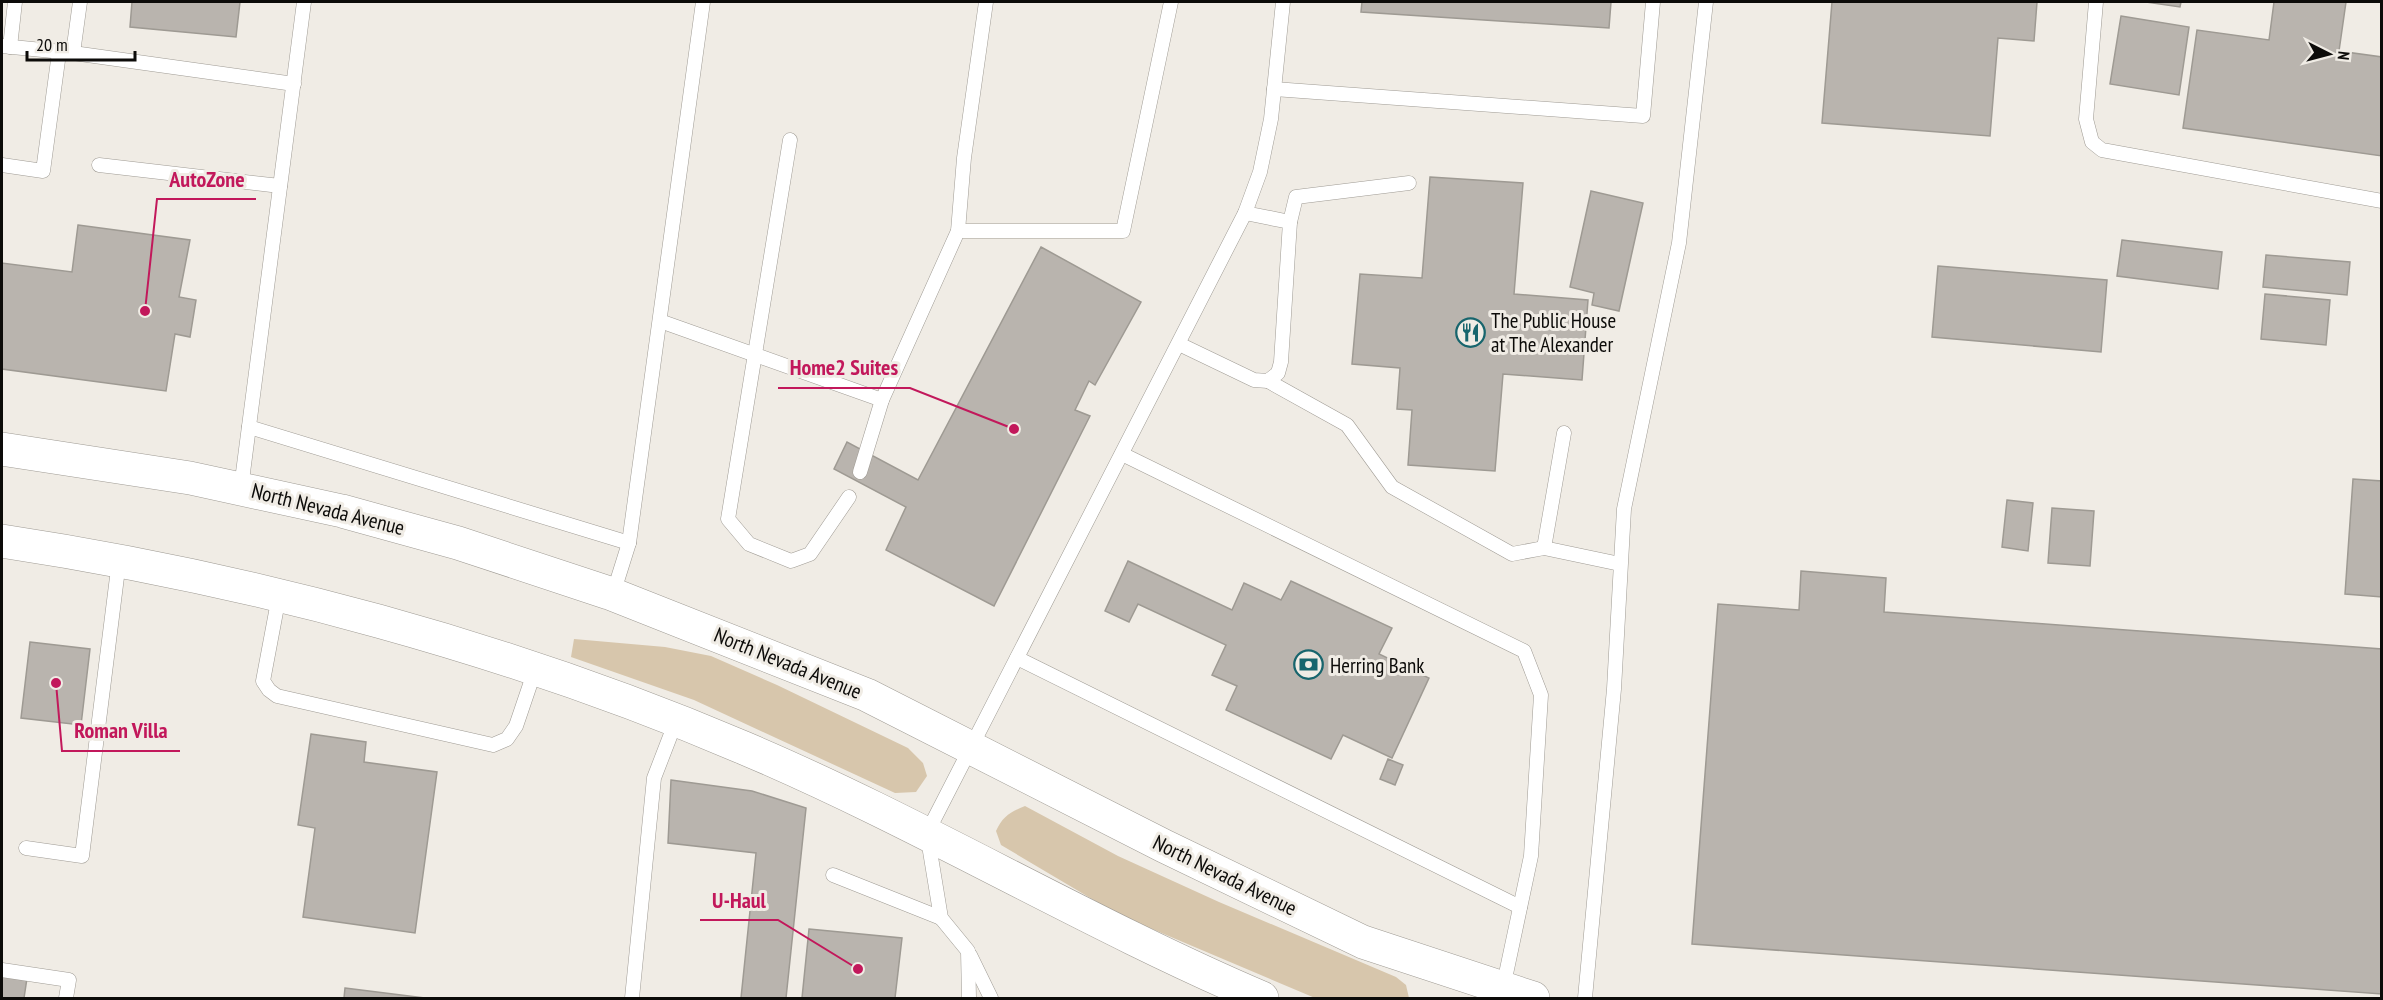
<svg xmlns="http://www.w3.org/2000/svg" width="2383" height="1000" font-family="'PT Sans Narrow',sans-serif">
<rect width="100%" height="100%" fill="#f0ece5"/>
<!-- green -->
<g fill="#d7c6ac">
<path d="M574,639L665,647L711,656L777,685L908,748L923,763L927,776L916,792L895,793L694,700L571,657Z"/>
<path d="M1025,806L1118,856L1219,902L1396,977L1406,985L1409,998H1315L1119,915L1001,845L996,831C1003,816 1010,812 1025,806Z"/>
</g>
<!-- building -->
<g fill="#b9b4ae" stroke="#9e9a93" stroke-width="1.5">
<path d="M132,2H240L236,37L130,27Z"/>
<path d="M1362,2H1611L1609,28L1361,12Z"/>
<path d="M1832,2H2037L2034,41L1998,38L1990,136L1822,123Z"/>
<path d="M2146,2H2181L2180,7Z"/>
<path d="M2274,2H2346L2339,51L2382,57V156L2183,128L2197,30L2269,40Z"/>
<path d="M2121,16L2189,27L2179,95L2110,84Z"/>
<path d="M1430,177L1523,183L1514,294L1588,300L1582,380L1503,374L1495,471L1408,465L1412,410L1397,409L1400,368L1352,364L1360,274L1422,278Z"/>
<path d="M1591,191L1643,203L1619,311L1592,305L1594,293L1570,287Z"/>
<path d="M78,225L190,240L179,297L196,300L190,337L175,334L166,391L2,369V263L72,272Z"/>
<path d="M2122,240L2222,252L2218,289L2117,276Z"/>
<path d="M1041,247L1141,302L1095,385L1089,381L1075,410L1090,416L994,606L886,550L906,507L834,469L847,442L918,480Z"/>
<path d="M2266,255L2350,262L2347,295L2263,287Z"/>
<path d="M1938,266L2107,280L2101,352L1932,337Z"/>
<path d="M2265,294L2330,300L2326,345L2261,339Z"/>
<path d="M2353,479L2382,481V597L2345,594Z"/>
<path d="M2007,500L2033,503L2028,551L2002,547Z"/>
<path d="M2052,508L2094,511L2090,566L2048,563Z"/>
<path d="M1128,561L1232,610L1244,583L1281,600L1291,581L1392,628L1379,654L1429,678L1392,758L1343,735L1331,759L1226,710L1237,686L1212,675L1226,645L1138,604L1129,622L1105,611Z"/>
<path d="M1801,571L1886,578L1884,612L2382,649V994L1692,944L1718,604L1799,610Z"/>
<path d="M30,642L90,649L81,725L21,718Z"/>
<path d="M311,734L366,742L364,762L437,772L415,933L303,917L315,828L298,825Z"/>
<path d="M1388,759L1403,765L1395,785L1380,779Z"/>
<path d="M671,780L752,791L806,808L786,998H741L756,853L668,843Z"/>
<path d="M809,929L902,938L895,998H802Z"/>
<path d="M2,974L27,978L24,998H2Z"/>
<path d="M345,988L425,998H344Z"/>
</g>
<g fill="none" stroke-linecap="round" stroke-linejoin="round">
<defs>
<g id="service">
<path d="M2096,2L2086,119L2092,142L2102,150L2382,201"/>
<path d="M2,46L73,53L294,84"/>
<path d="M10,47L15,2"/>
<path d="M73,53L80,2"/>
<path d="M1274,89L1643,116L1653,2"/>
<path d="M790,140L728,519L749,544L791,561L810,554L849,497"/>
<path d="M2,165L43,171L59,53"/>
<path d="M99,165L280,186"/>
<path d="M1290,222L1296,197L1409,183"/>
<path d="M958,231H1123L1171,2"/>
<path d="M660,321L882,400L958,231L964,158L986,2"/>
<path d="M1179,344L1254,380L1268,381L1278,373L1281,362L1290,222L1245,213"/>
<path d="M1268,381L1347,425L1392,487L1512,554L1544,548L1564,433"/>
<path d="M249,427L629,543"/>
<path d="M1122,454L1524,651L1541,695L1531,856L1503,988"/>
<path d="M860,472L882,400"/>
<path d="M241,488L304,2"/>
<path d="M1544,548L1620,564"/>
<path d="M613,594L629,543L703,2"/>
<path d="M279,596L263,681L269,690L277,696L493,745L507,739L516,726L535,670"/>
<path d="M1017,658L1520,907"/>
<path d="M26,848L82,856L119,561"/>
<path d="M833,875L941,918"/>
<path d="M970,955L991,998"/>
<path d="M2,970L69,980L66,998"/>
<path d="M632,998L654,778L676,721"/>
<path d="M969,998L968,951L941,918L927,833L1245,213L1260,172L1271,119L1283,2"/>
<path d="M1585,998L1614,689L1624,509L1679,243L1706,2"/>
</g>
<g id="primary">
<path d="M2,449L190,478L342,511L458,543L609,593L867,695L1164,846L1363,942L1533,998"/>
<path d="M2,541C253,579 509,648 744,748C921,823 1086,923 1262,998"/>
</g>
</defs>
<!-- service casing -->
<use href="#service" stroke="#9f9b94" stroke-width="15"/>
<!-- primary casing -->
<use href="#primary" stroke="#9f9b94" stroke-width="34"/>
<!-- service -->
<use href="#service" stroke="#fff" stroke-width="14"/>
<!-- primary -->
<use href="#primary" stroke="#fff" stroke-width="33"/>
</g>
<!-- icons -->
<defs>
<symbol id="restaurant-ring" viewBox="-11 -11 22 22"><circle r="9.5" fill="#f0ece5" stroke="#17656d" stroke-width="1.5"/><path d="M-5-6h1v4h1v-4h1v4h1v-4h1v5L-1.5 .5V6h-2V.5L-5-1ZM5-6V6H3V1.5H1.5Q1.5-4 5-6Z" fill="#17656d"/></symbol>
<symbol id="bank-ring" viewBox="-11 -11 22 22"><circle r="9.5" fill="#f0ece5" stroke="#17656d" stroke-width="1.5"/><path d="M-6-4H6V4H-6ZM0-2.3a2.3 2.3 0 1 0 0 4.6a2.3 2.3 0 1 0 0-4.6Z" fill="#17656d"/></symbol>
</defs>
<g fill-rule="evenodd">
<use href="#restaurant-ring" x="1454" y="316" width="33" height="33"/>
<use href="#bank-ring" x="1292" y="648" width="33" height="33"/>
</g>
<g text-anchor="middle" dominant-baseline="central" stroke-width="6" stroke-linejoin="round" paint-order="stroke">
<!-- poi labels -->
<g font-size="21" fill="#0c0b09" stroke="#f0ece5" text-anchor="start">
<text x="1491" y="320">The Public House<tspan x="1491" dy="24">at The Alexander</tspan></text>
<text x="1330" y="665">Herring Bank</text>
</g>
<!-- street labels -->
<g font-size="21" fill="#0c0b09" stroke="#f0ece5">
<text transform="translate(328 509) rotate(14)">North Nevada Avenue</text>
<text transform="translate(788 663) rotate(22)">North Nevada Avenue</text>
<text transform="translate(1225 875) rotate(26)">North Nevada Avenue</text>
</g>
</g>
<!-- callouts -->
<path fill="none" stroke="#c2185b" stroke-width="2" d="M145 311L157 199H256M1014 429L910 388H778M56 683L62 751H180M858 969L778 920H700"/>
<g fill="#c2185b" stroke="#f0ece5" stroke-width="2">
<circle cx="145" cy="311" r="6"/>
<circle cx="1014" cy="429" r="6"/>
<circle cx="56" cy="683" r="6"/>
<circle cx="858" cy="969" r="6"/>
</g>
<g font-size="22" text-anchor="middle" font-weight="bold" fill="#c2185b" stroke="#f0ece5" stroke-width="6" stroke-linejoin="round" paint-order="stroke">
<text x="207" y="187">AutoZone</text>
<text x="844" y="375">Home2 Suites</text>
<text x="121" y="738">Roman Villa</text>
<text x="739" y="908">U-Haul</text>
</g>
<!-- border -->
<rect width="2383" height="1000" fill="none" stroke="#0c0b09" stroke-width="6"/>
<!-- north arrow -->
<g transform="translate(2329 54) rotate(96)" stroke="#f0ece5" stroke-width="4.5" paint-order="stroke">
<path d="M0-4.5L10 22L0 15L-10 22Z" fill="#0c0b09"/>
<text y="-9" font-size="16" font-weight="bold" text-anchor="middle" fill="#0c0b09">N</text>
</g>
<!-- scale -->
<path d="M27 51v9h108v-9" fill="none" stroke="#0c0b09" stroke-width="3"/>
<text x="36" y="51" font-size="18" fill="#0c0b09" stroke="#f0ece5" stroke-width="4.5" paint-order="stroke">20 m</text>
</svg>
